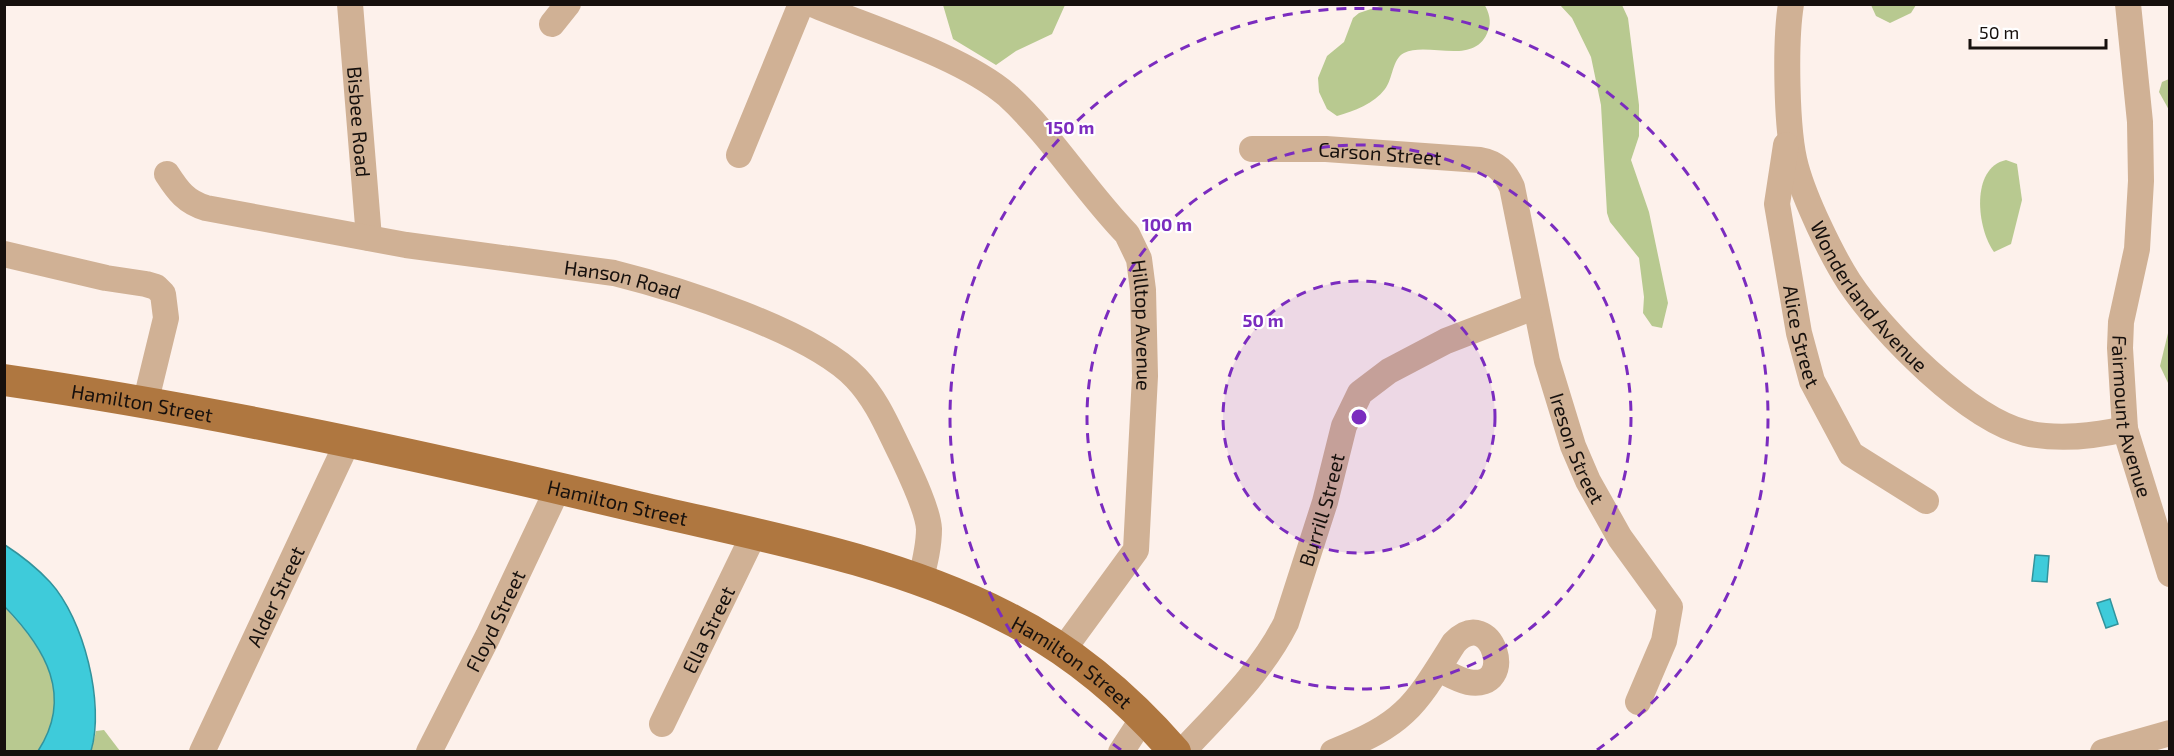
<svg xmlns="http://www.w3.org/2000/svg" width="2174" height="756" font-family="'Exo 2',sans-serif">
<rect width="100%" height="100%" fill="#fdf1eb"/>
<!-- green -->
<g fill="#b8c990">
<path d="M1484,4C1489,12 1492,22 1488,31C1475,67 1428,41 1404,53C1392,59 1393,79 1385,89C1374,104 1354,111 1337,116L1327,109L1319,92L1318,78L1327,56L1344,42L1353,18L1359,13L1383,5Z"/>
<path d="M943,5V4L1065,5L1052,34L1016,51L996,65L953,39Z"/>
<path d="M1560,5H1622L1628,18L1639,105V136L1631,160L1649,212L1668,303L1662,328L1652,326L1643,313L1644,297L1639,258L1610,222L1607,213L1601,105L1591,57L1572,18Z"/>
<path d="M1871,5H1916L1911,13L1890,23L1876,16Z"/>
<path d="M2169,79H2170L2169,110L2159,92L2162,82Z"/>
<path d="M2006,160L2017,164L2022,200L2011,244L1994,252C1977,229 1970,168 2006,160Z"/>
<path d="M2169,329V385L2160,366Z"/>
<path d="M4,607C45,649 74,695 38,751H5Z"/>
<path d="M104,730L120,751L91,752L96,731Z"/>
</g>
<!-- water -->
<g fill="#3ecbda" stroke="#32939c" stroke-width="1.5">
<path d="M5,545C22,556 36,567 50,582C84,619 105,704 91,751H38C74,696 45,648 5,607Z"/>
<path d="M2035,555L2049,556L2047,582L2032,581Z"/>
<path d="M2110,599L2118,624L2106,628L2097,603Z"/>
</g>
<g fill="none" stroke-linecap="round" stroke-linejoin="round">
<!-- minor -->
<g stroke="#d0b195" stroke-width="26">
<path id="s1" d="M350,4L369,238"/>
<path id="s2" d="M812,4C869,28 962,56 1007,95C1052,136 1085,191 1127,234L1139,259L1143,290L1145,376L1136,550L1063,650"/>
<path id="s3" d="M1791,4C1785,41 1786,132 1796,167C1805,200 1831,254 1849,282C1882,332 1968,419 2026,433C2057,440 2095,436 2125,429"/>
<path id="s4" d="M2128,4L2140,122L2141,181L2137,249L2121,322L2120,348L2125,429L2170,574"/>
<path d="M552,24L568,4"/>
<path id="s5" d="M1786,145L1777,204L1799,333L1812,381L1851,454L1926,501"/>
<path id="s6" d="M1252,149H1326L1480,160C1497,163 1505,172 1512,187L1547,361L1573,446L1588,481L1620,538L1670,607L1664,641L1638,702"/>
<path d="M739,155L801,4"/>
<path id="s7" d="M167,174C178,191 186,202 206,208L406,245L614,273C678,289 811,331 856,378C877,400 888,428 902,456C910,473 928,510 929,529C929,546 925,562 921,578"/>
<path d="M4,254L106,278L146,284L156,287L163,294L166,318L146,400"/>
<path id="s8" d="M662,724L754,534"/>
<path id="s9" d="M202,752L348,441"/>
<path id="s10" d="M429,752L488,636L558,488"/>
<path d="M1121,752L1143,718"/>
<path id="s11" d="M1182,752C1220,711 1261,673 1286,623L1325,502L1344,426L1360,393L1389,371L1446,341L1534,307"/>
<path d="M1333,752C1405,724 1414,707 1454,643C1492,603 1519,692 1468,682C1458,680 1447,673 1438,669"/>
<path d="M2103,752L2170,733"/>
</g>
<!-- major -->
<path stroke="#af7740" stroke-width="32" id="s12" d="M4,380C218,411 428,457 638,507C761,536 892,559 1004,616C1071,649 1126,696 1175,752"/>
</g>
<!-- distance rings -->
<circle cx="1359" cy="417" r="136" fill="#7b2cbf" fill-opacity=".12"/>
<g fill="none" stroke="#7b2cbf" stroke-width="3" stroke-dasharray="10 8">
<circle cx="1359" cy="417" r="136"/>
<circle cx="1359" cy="417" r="272"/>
<path d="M1121 750A409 409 0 1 1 1597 750"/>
</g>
<g text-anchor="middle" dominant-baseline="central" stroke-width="4.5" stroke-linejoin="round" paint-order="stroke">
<!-- street labels -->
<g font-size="20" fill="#16100d" stroke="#fff">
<text stroke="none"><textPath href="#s1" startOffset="118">Bisbee Road</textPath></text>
<text stroke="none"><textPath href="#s6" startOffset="128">Carson Street</textPath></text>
<text stroke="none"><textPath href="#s7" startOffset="476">Hanson Road</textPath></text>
<text stroke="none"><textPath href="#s3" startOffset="314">Wonderland Avenue</textPath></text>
<text stroke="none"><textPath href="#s2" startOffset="494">Hilltop Avenue</textPath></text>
<text stroke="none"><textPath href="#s5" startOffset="194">Alice Street</textPath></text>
<text stroke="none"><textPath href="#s12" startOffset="140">Hamilton Street</textPath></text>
<text stroke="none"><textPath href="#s4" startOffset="416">Fairmount Avenue</textPath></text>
<text stroke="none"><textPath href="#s6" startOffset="542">Ireson Street</textPath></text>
<text stroke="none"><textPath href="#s12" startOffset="626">Hamilton Street</textPath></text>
<text stroke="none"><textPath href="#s11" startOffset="285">Burrill Street</textPath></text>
<text stroke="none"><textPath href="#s9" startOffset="172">Alder Street</textPath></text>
<text stroke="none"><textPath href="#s10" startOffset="147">Floyd Street</textPath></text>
<text stroke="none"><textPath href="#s8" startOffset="105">Ella Street</textPath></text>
<text stroke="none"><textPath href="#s12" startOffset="1112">Hamilton Street</textPath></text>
</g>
</g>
<circle cx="1359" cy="417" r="9" fill="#7b2cbf" stroke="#fff" stroke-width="3"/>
<g font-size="18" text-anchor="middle" font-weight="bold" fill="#7b2cbf" stroke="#fff" stroke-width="4.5" stroke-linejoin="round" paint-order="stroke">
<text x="1070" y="134">150 m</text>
<text x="1167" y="231">100 m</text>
<text x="1263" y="327">50 m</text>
</g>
<!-- border -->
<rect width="2174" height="756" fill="none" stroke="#16100d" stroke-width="12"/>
<!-- scale -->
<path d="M1970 39v9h136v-9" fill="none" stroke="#16100d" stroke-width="3"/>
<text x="1979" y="39" font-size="18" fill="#16100d" stroke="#ffffff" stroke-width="4.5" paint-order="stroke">50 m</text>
</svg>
